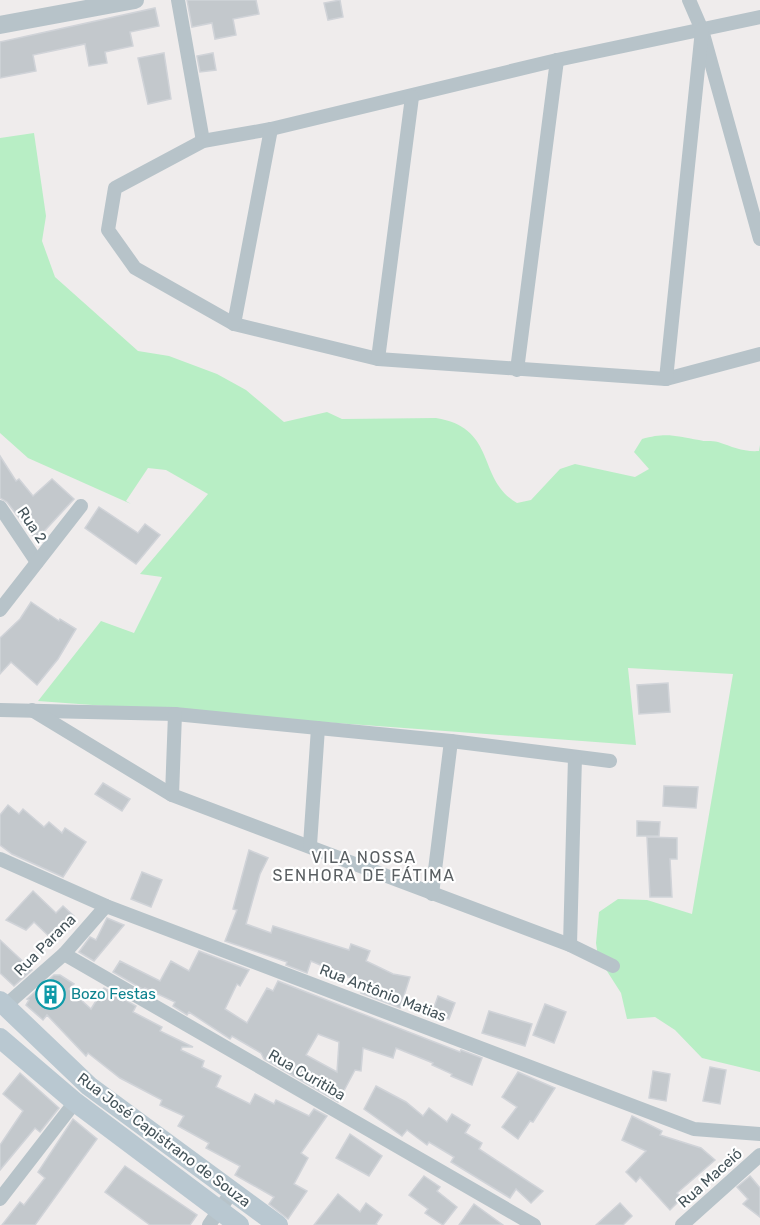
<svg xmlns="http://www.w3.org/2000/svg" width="760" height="1225" font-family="Rubik,sans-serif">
<rect width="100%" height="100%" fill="#efecec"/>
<!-- green -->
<path fill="#b8eec5" d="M34,133L46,216L42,241L55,277L138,351L169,356L217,374L246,390L284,422L327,412L342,419L436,418C498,428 476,479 517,503L531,500L560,469L575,464L635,477L649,469L634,452L642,439C666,432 676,436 699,440C705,442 711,440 718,442C733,447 743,452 759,451L760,445V1072L702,1058L675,1030L655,1017L627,1019L621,993L598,957L596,943L599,912L618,899L647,900L692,914L733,674L628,668L636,745L38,701L101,621L134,633L162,577L140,574L208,494L166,470L148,468L126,501L131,504L28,458L0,433V138Z"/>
<!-- building -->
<g fill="#c3c8cc" stroke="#d0d3d8" stroke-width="1.5" fill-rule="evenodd">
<path d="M187,0H256L259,14L233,19L236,35L215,39L212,23L192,27Z"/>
<path d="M340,0L343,17L328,20L324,3Z"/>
<path d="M155,8L159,26L130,32L133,46L105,52L107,63L89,66L85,44L33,55L36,71L0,78V42Z"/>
<path d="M164,53L171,99L148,104L138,58Z"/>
<path d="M213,53L216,70L200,72L197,56Z"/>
<path d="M0,456L16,481L19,479L33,496L52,479L74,499L36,540L7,502L0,498Z"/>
<path d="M99,507L138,533L145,524L160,535L136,564L85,528Z"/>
<path d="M31,602L59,621L60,619L76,629L58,659L37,685L11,662L0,674V638L20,619Z"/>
<path d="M668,683L670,712L639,714L637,685Z"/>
<path d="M103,783L130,799L122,811L95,794Z"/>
<path d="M664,786L698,787L696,808L663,806Z"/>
<path d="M8,805L19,814L23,809L44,827L49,822L62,833L65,828L86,842L63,877L12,854L0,845V815Z"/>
<path d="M637,821L660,822L659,836H637Z"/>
<path d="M647,837L677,838V859H670L672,897H650Z"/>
<path d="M249,850L268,858L260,874L246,924L271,933L273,926L349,950L351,944L370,951L366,961L393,974L410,977L400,1008L361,993L365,984L311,961L307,973L286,965L287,962L225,941L237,910L233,909Z"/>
<path d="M142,872L162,880L151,907L131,899Z"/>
<path d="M33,891L56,913L63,906L74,916L53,940L34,922L26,930L6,920Z"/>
<path d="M107,918L124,925L94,961L79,952L90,937L96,940Z"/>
<path d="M0,940L32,970L14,986L0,973Z"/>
<path d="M199,951L249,970L240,986L237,984L225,1009L247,1023L267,988L273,991L278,981L460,1052L461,1050L482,1058L472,1085L451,1076L452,1074L432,1065L433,1063L396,1048L393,1058L363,1048L361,1071L355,1070L338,1102L264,1059L261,1053L232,1036L230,1039L189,1012L187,1015L173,1006L175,1002L145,988L144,990L113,972L120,961L160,981L171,961L189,971ZM318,1034L339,1042L337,1072L306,1055Z"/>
<path d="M54,975H60L74,984L69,989L91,1009L104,988L136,1006L133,1012L162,1027L160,1031L193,1047H182L181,1050L204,1061L202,1067L221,1076L216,1087L250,1104L255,1094L274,1104L276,1100L309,1116L314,1109L327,1116L301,1153L308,1158L294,1184L307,1191L288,1219L269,1204L274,1197L235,1175L240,1166L206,1148L209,1143L178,1126L184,1116L160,1105L162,1100L120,1078L88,1053L86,1056L47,1015L43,1020L26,1005L29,1000L27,999Z"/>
<path d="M438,996L455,1003L449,1019L432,1013Z"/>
<path d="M545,1004L566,1012L554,1043L533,1035Z"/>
<path d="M489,1011L532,1024L525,1046L482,1033Z"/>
<path d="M710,1067L726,1070L720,1104L703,1101Z"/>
<path d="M653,1071L670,1074L666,1101L649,1098Z"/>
<path d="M518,1072L555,1088L533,1122L530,1121L518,1139L502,1127L517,1107L502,1097Z"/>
<path d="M20,1073L59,1108L40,1132L35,1128L0,1170V1145L23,1111L3,1094Z"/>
<path d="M376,1086L406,1102L423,1116L429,1108L447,1122L452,1114L470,1125L465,1133L482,1143L479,1149L543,1191L531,1203L516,1189L510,1198L451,1162L454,1157L429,1142L427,1145L407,1130L402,1136L364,1109Z"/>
<path d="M632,1116L662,1131L660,1135L701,1148L715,1160L677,1193L682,1198L670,1210L640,1177L636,1182L626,1172L646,1151L622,1140Z"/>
<path d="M73,1119L97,1139L35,1225H2L20,1202L24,1205L45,1178L38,1172Z"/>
<path d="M350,1134L382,1156L369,1176L336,1158Z"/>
<path d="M125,1166L197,1215L190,1225H150L105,1192Z"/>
<path d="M424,1176L440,1187L437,1191L457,1207L443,1225L425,1213L428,1209L409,1195Z"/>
<path d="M750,1176L760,1188V1217L743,1204L748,1199L737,1187Z"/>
<path d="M338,1194L360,1212L366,1203L382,1215L376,1224L377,1225H314Z"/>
<path d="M620,1203L632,1216L623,1225H596Z"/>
<path d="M474,1204L503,1225H459Z"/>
</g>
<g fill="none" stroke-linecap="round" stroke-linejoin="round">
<!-- minor -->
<g stroke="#b7c3c9" stroke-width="14">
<path d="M178,0L203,141"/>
<path d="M689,0L702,30L760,239"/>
<path d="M760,17L557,60L271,129L203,141L115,188L108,230L135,268L234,324L378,359L666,379L760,354"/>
<path d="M234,324L271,129"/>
<path d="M378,359L412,97"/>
<path d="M517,370L557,60"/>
<path d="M666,379L702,30"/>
<path d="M0,507L37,562"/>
<path d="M0,610L81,506"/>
<path d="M0,710L175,714L451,741L610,761"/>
<path d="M32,710L172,795L570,945L613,966"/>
<path d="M172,795L175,714"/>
<path d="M310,845L318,728"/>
<path d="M0,859L106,906L694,1129L760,1134"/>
<path d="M432,894L451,741"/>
<path d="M570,945L575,757"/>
<path d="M64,954L534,1225"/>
<path d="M5,1006L64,954L106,906"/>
<path d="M0,1199L75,1102"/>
<path d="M209,1225L231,1193"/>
<path d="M682,1225L760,1155"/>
</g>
<!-- tertiary -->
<path stroke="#b7c3c9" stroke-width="18" d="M0,25L135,0"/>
<!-- secondary -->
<g stroke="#b9c8d1" stroke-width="20">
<path d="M0,1001L89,1086L278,1225"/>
<path d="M0,1038L75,1102L239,1225"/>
</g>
</g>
<!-- icons -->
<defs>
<symbol id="building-ring" viewBox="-11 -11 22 22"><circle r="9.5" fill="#fff" stroke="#0f9aa8" stroke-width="1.5"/><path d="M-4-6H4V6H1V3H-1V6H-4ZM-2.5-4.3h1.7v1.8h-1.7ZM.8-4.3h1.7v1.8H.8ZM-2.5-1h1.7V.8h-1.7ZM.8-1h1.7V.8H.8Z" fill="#0f9aa8"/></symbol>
</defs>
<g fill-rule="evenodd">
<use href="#building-ring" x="34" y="978" width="33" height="33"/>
</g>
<g text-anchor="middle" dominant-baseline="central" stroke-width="4.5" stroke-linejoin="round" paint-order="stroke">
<!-- street labels -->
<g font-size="15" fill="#445359" stroke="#fff">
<text transform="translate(32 525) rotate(56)">Rua 2</text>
<text transform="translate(45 945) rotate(-45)">Rua Parana</text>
<text transform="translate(383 993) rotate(21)">Rua Antônio Matias</text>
<text transform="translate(307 1075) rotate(30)">Rua Curitiba</text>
<text transform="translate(164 1140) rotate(37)">Rua José Capistrano de Souza</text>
<text transform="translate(710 1178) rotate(-42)">Rua Maceió</text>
</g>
<!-- culture labels -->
<g font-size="15" fill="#0d838f" stroke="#fff" text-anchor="start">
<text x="71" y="994">Bozo Festas</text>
</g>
<!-- neighbourhood labels -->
<g font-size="16" letter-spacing="1.5" fill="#595e61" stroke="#fff">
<text x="364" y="857">VILA NOSSA<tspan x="364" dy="18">SENHORA DE FÁTIMA</tspan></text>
</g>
</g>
</svg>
